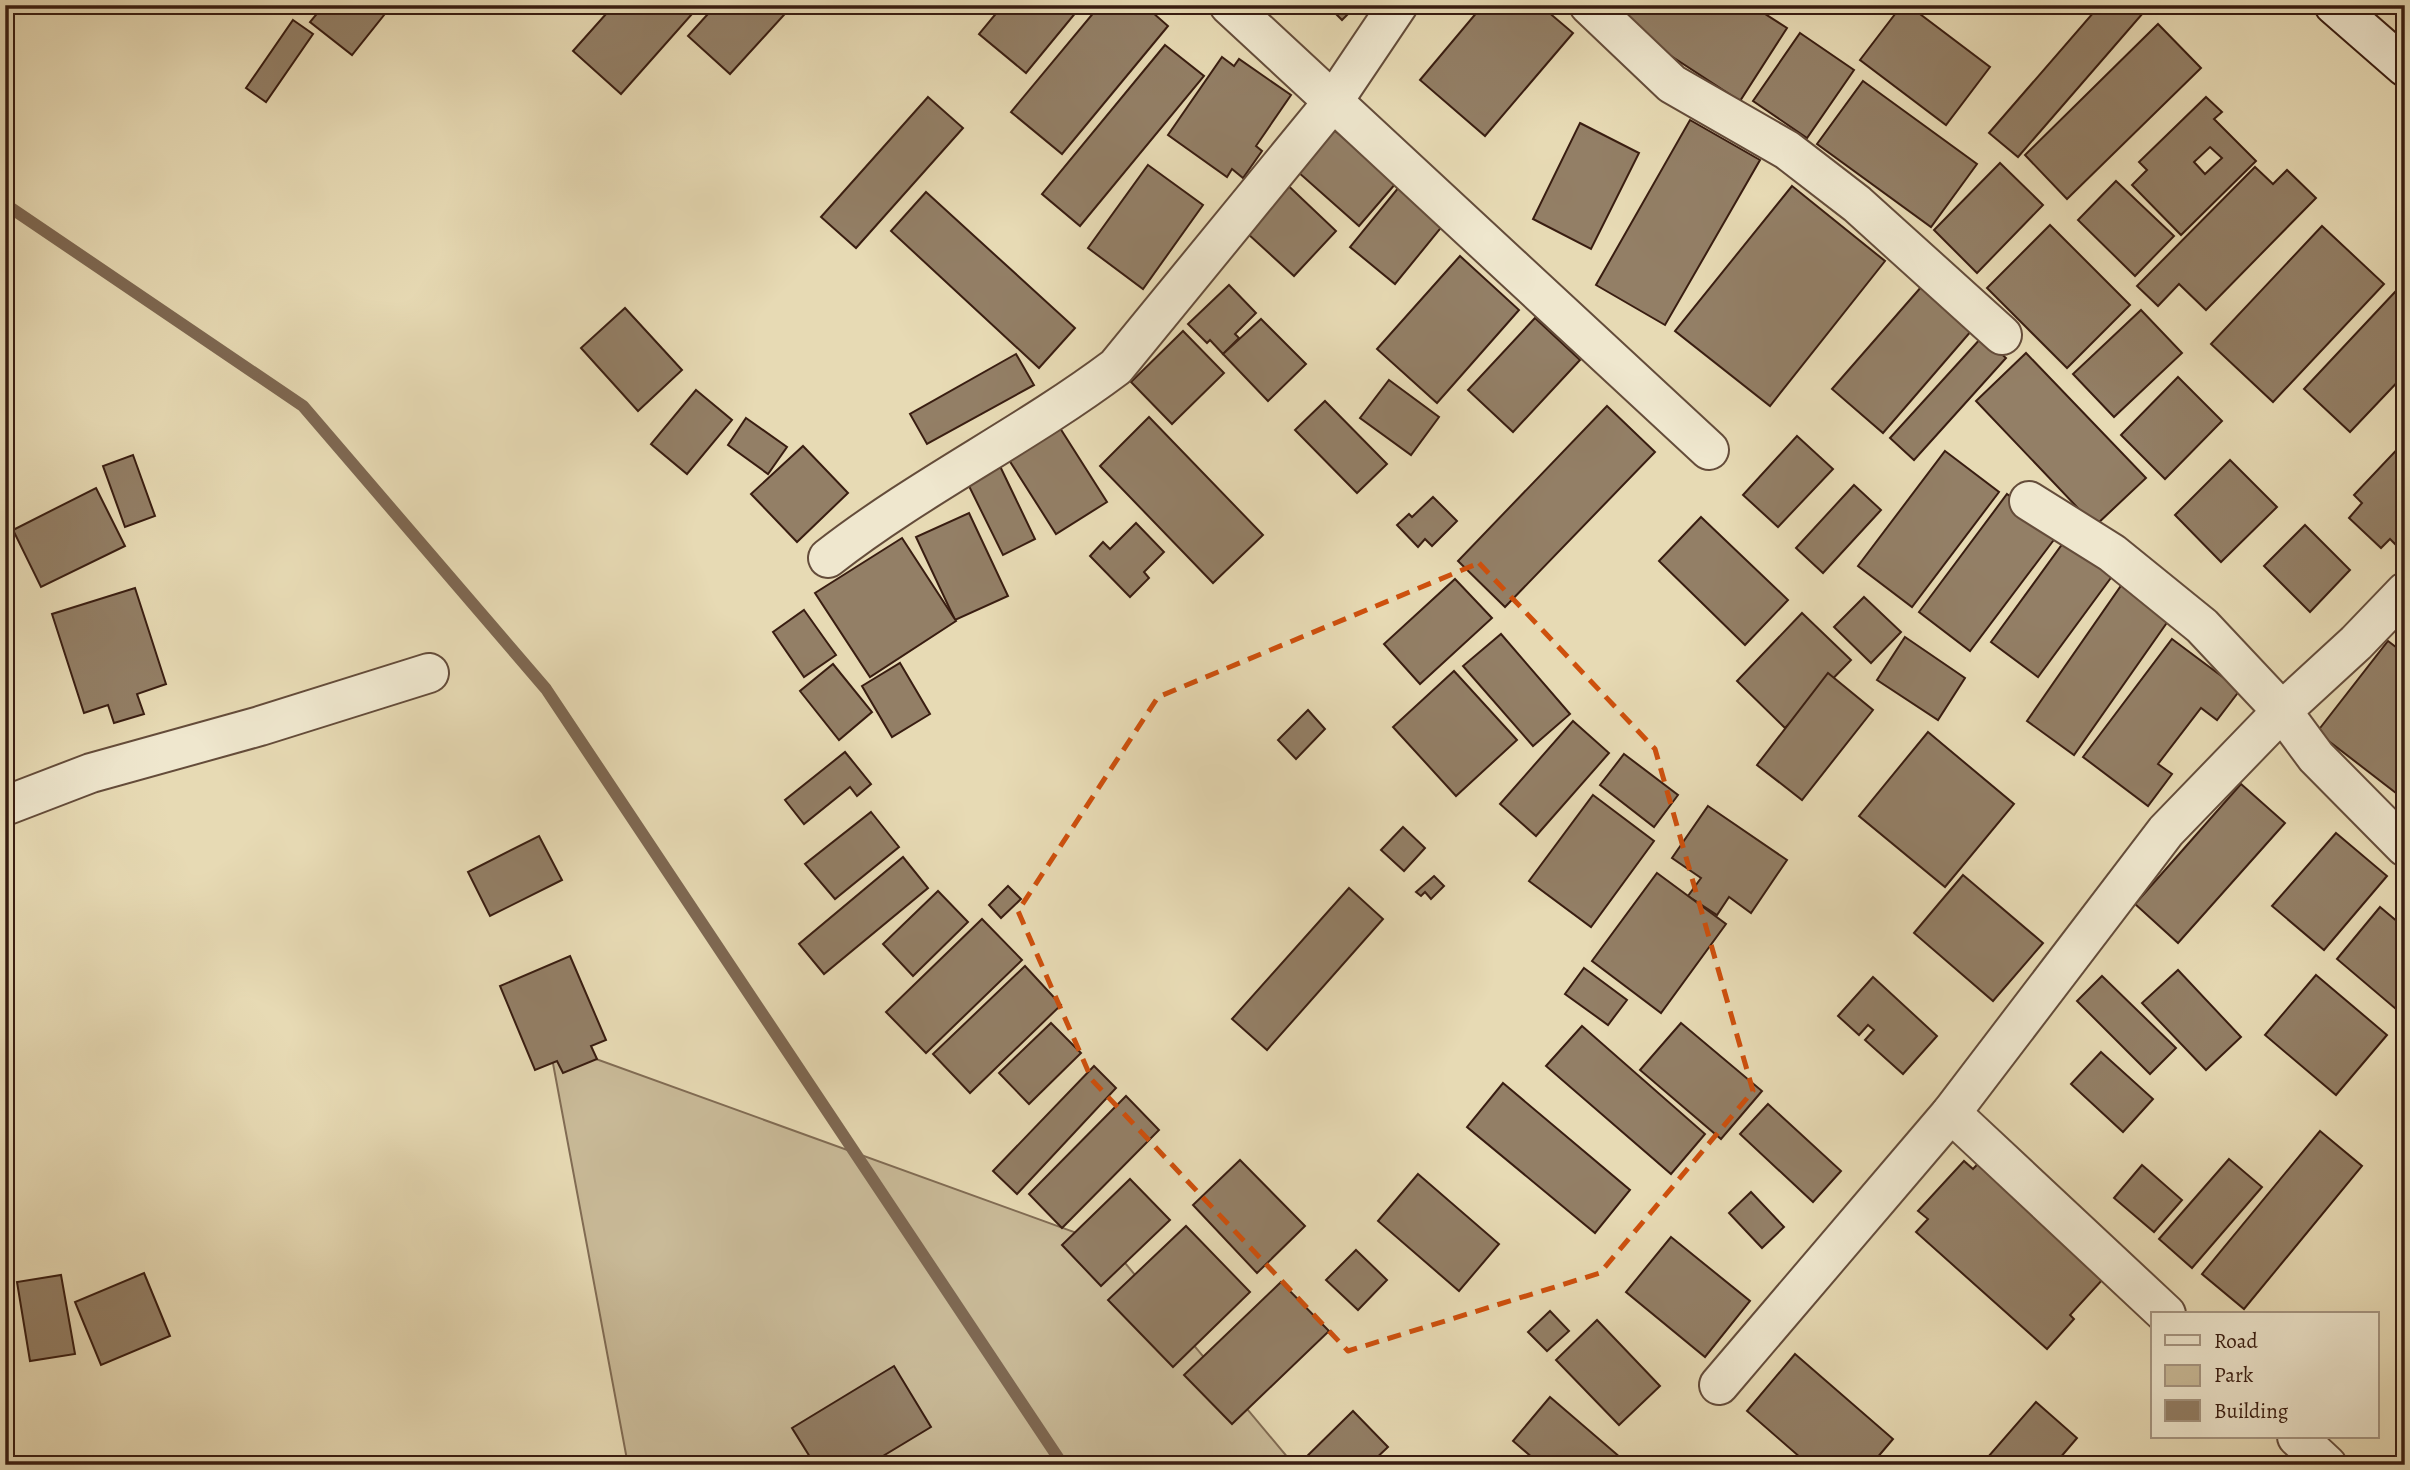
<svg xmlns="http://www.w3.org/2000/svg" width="2410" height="1470" font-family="Alegreya,serif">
<rect width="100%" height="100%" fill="#e7dab4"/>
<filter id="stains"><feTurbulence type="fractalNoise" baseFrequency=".00286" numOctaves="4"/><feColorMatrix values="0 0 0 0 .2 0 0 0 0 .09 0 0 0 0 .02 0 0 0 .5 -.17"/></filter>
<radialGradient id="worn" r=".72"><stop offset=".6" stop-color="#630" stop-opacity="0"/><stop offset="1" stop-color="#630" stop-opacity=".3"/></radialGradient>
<!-- green -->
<path fill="#c9ba98" stroke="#816c54" stroke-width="2" d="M549,1042L1110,1245L1294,1465H628Z"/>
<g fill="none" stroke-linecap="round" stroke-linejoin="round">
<!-- stream -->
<path stroke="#7e6852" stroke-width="12" d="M5,204L303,406L546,689L1063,1465"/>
</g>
<!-- building -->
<g fill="#937f66" stroke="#391d11" stroke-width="2" fill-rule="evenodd">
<path d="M324,5H392L352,55L310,22Z"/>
<path d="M614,5H700L621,94L573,51Z"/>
<path d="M716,5H793L730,74L688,36Z"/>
<path d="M1003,5H1082L1026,73L979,34Z"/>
<path d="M1100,5H1144L1168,26L1062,154L1011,112Z"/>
<path d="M1327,5H1357L1342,20Z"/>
<path d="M1483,5H1540L1573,33L1485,136L1420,80Z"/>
<path d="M1634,5H1751L1787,28L1740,101L1622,24Z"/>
<path d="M1902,5H1908L1990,67L1946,125L1860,60Z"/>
<path d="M2100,5H2150L2018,157L1989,133Z"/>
<path d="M293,20L313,34L266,102L246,88Z"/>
<path d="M2158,24L2201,68L2067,199L2025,155Z"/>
<path d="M1800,33L1854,70L1807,138L1753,101Z"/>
<path d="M1165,45L1204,76L1080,226L1042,194Z"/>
<path d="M1222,57L1234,66L1239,59L1291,95L1256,146L1262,151L1243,178L1232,169L1227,177L1168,135Z"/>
<path d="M1863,81L1977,164L1931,227L1817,144Z"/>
<path d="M928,97L963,128L856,248L821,217Z"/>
<path d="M2206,97L2222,112L2214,119L2256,161L2181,235L2132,185L2147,170L2139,162ZM2210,147L2222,158L2205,174L2194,162Z"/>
<path d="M1690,120L1760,160L1665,325L1596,285Z"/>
<path d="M1326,123L1396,183L1359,226L1289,164Z"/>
<path d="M1580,123L1639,153L1591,249L1533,219Z"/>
<path d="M2000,163L2043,205L1977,273L1934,230Z"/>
<path d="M1148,165L1203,205L1143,289L1088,248Z"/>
<path d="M2255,167L2273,184L2287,170L2316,198L2206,310L2179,284L2158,306L2137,286Z"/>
<path d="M1278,176L1336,231L1294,276L1236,223Z"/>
<path d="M2116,181L2174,236L2135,276L2078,220Z"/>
<path d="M1792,186L1885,261L1770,406L1675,331Z"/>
<path d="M1399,187L1444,224L1395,284L1350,247Z"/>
<path d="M926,192L1075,328L1039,368L891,231Z"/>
<path d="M2050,225L2130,305L2067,368L1987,288Z"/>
<path d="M2322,226L2384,284L2273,402L2211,344Z"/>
<path d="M1460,256L1519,310L1437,403L1377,349Z"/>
<path d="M1229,285L1256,313L1235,334L1239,338L1223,354L1210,340L1207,343L1188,324Z"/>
<path d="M1922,286L1972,330L1883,433L1832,389Z"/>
<path d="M2395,292L2405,301V374L2350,432L2304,389Z"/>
<path d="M625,308L682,370L638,411L581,348Z"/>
<path d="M2141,310L2182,353L2114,417L2073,374Z"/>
<path d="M1535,318L1580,360L1513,432L1468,390Z"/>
<path d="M1261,319L1306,364L1268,401L1223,354Z"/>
<path d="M1183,331L1224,373L1172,424L1131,382Z"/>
<path d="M1982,337L2006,358L1914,460L1890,438Z"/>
<path d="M2026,353L2146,478L2095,526L1976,401Z"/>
<path d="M1016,354L1034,385L927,444L910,414Z"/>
<path d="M2178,377L2222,421L2165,479L2121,435Z"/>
<path d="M1389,380L1439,417L1411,455L1360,418Z"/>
<path d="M696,390L732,420L687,474L651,444Z"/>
<path d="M1325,401L1387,464L1357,493L1295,430Z"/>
<path d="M1607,406L1655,452L1505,607L1458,561Z"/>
<path d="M1053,417L1107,502L1056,534L1002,449Z"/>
<path d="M1149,417L1263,535L1213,583L1100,466Z"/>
<path d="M746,418L787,447L768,474L728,445Z"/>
<path d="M1797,436L1833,469L1778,527L1743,495Z"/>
<path d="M2405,441V554L2390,539L2381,548L2349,518L2362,503L2354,495Z"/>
<path d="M803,446L848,493L797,542L751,494Z"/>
<path d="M1945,451L1999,492L1912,607L1858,566Z"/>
<path d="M133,455L155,516L125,527L103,466Z"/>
<path d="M2230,460L2277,507L2221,562L2175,515Z"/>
<path d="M998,462L1035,539L1003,555L965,478Z"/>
<path d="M1854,485L1881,510L1823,573L1796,548Z"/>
<path d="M96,488L125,546L41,587L13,530Z"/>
<path d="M2007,494L2059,533L1970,651L1919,612Z"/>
<path d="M1433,497L1457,521L1432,546L1425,539L1418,547L1397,525L1409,514L1412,517Z"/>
<path d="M969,513L1008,596L955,620L916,537Z"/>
<path d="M1701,517L1788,600L1745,645L1659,561Z"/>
<path d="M1136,523L1164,552L1144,572L1149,578L1130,597L1090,556L1103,542L1110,549Z"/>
<path d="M2305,525L2350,570L2310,612L2264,566Z"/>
<path d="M902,538L956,621L870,677L815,593Z"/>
<path d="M2066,539L2113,575L2038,677L1991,642Z"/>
<path d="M1455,579L1492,618L1420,684L1384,644Z"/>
<path d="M2125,580L2173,614L2074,755L2027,721Z"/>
<path d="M135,588L166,684L137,694L144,714L114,723L108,705L84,713L52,614Z"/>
<path d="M1864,597L1901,632L1871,663L1834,627Z"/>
<path d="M804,610L836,655L804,677L773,632Z"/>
<path d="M1802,613L1851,660L1785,728L1737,681Z"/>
<path d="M1501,634L1570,714L1533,746L1463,666Z"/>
<path d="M1905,637L1965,678L1938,720L1877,680Z"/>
<path d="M2172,639L2240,690L2217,720L2201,708L2158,764L2172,774L2148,806L2083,757Z"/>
<path d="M2388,641L2405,654V800L2317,732Z"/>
<path d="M900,663L930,714L892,737L862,686Z"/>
<path d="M833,664L872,712L839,740L800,691Z"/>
<path d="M1454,671L1517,740L1456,796L1393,727Z"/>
<path d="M1828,673L1873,710L1802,800L1757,765Z"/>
<path d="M1308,710L1325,729L1296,759L1278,740Z"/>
<path d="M1573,721L1609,753L1536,836L1500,804Z"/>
<path d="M1928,732L2014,804L1945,887L1859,816Z"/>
<path d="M845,752L871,784L857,796L850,787L804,824L785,800Z"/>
<path d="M1624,754L1678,795L1654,827L1600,785Z"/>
<path d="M2241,784L2285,823L2178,943L2135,904Z"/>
<path d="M1593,795L1654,841L1591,927L1529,881Z"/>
<path d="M1708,806L1787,860L1751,913L1729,897L1717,915L1688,896L1701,878L1672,858Z"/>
<path d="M871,812L899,847L835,899L805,864Z"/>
<path d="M1403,827L1425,848L1404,871L1381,850Z"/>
<path d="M2336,833L2387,876L2324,950L2272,906Z"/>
<path d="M539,836L562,880L490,916L468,872Z"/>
<path d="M903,857L928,888L824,974L799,944Z"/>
<path d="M1657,873L1726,924L1661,1013L1592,961Z"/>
<path d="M1963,875L2043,943L1993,1001L1914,933Z"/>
<path d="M1434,876L1444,886L1431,899L1425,892L1421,896L1416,892Z"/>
<path d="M1008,886L1021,899L1001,918L989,905Z"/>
<path d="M1349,888L1383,919L1267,1050L1232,1019Z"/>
<path d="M938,891L968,922L913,976L883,944Z"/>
<path d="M2380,907L2405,928V1013L2403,1015L2337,959Z"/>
<path d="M982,919L1022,960L926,1053L886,1012Z"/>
<path d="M570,956L606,1040L591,1046L597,1059L563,1073L557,1061L535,1070L500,986Z"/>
<path d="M1025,966L1061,1005L970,1093L933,1054Z"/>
<path d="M1584,968L1627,1000L1608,1025L1565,994Z"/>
<path d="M2178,970L2241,1037L2206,1070L2142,1003Z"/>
<path d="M2316,975L2387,1035L2336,1095L2265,1035Z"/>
<path d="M2102,976L2176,1048L2150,1074L2077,1001Z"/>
<path d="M1873,977L1937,1036L1903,1074L1865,1040L1874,1030L1868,1025L1859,1035L1838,1016Z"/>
<path d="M1051,1023L1081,1053L1029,1104L999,1073Z"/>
<path d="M1681,1023L1762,1091L1721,1139L1640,1070Z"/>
<path d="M1582,1026L1705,1134L1671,1174L1546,1066Z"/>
<path d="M2101,1052L2153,1099L2123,1132L2071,1084Z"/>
<path d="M1094,1066L1116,1088L1017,1194L993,1171Z"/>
<path d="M1503,1083L1630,1190L1595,1233L1467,1127Z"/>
<path d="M1126,1096L1159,1130L1062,1228L1029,1194Z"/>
<path d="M1768,1104L1841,1171L1813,1202L1740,1134Z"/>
<path d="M2320,1131L2362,1166L2244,1309L2202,1274Z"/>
<path d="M1988,1153L2114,1267L2070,1315L2074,1319L2047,1349L1916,1232L1928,1219L1918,1211L1964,1161L1973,1169Z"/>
<path d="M2229,1159L2262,1187L2192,1268L2159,1239Z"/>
<path d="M1240,1160L1305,1226L1257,1273L1193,1205Z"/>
<path d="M2142,1165L2182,1200L2154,1232L2114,1198Z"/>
<path d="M1418,1174L1499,1244L1459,1291L1378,1221Z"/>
<path d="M1130,1179L1170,1220L1101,1286L1062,1245Z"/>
<path d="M1751,1192L1784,1227L1762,1248L1729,1213Z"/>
<path d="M1186,1226L1250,1292L1173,1367L1108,1300Z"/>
<path d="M1671,1237L1750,1301L1705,1357L1626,1292Z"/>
<path d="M1356,1250L1387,1280L1358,1310L1326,1280Z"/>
<path d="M144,1273L170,1336L101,1365L75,1302Z"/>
<path d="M61,1275L75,1354L30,1361L17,1282Z"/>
<path d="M5,1282H9L10,1321H5Z"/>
<path d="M1281,1282L1329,1331L1232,1424L1184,1375Z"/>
<path d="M1550,1311L1569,1331L1547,1351L1528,1332Z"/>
<path d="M1597,1320L1660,1386L1619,1425L1556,1360Z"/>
<path d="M1795,1354L1893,1439L1871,1465H1809L1747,1411Z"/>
<path d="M894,1366L931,1427L868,1465H815L792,1428Z"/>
<path d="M1550,1397L1628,1464L1627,1465H1541L1513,1441Z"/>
<path d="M2036,1402L2077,1438L2054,1465H1981Z"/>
<path d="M1353,1411L1388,1447L1369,1465H1298Z"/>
</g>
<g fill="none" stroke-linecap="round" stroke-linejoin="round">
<defs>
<g id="street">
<path d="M1229,5L1709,450"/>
<path d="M1589,5L1672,84L1787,150L1857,204L2002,335"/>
<path d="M2029,501L2112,553L2202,626L2282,711L2316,757L2405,847"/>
<path d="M828,558C919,487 1024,436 1116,367L1332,103L1398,5"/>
<path d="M5,806L91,773L260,726L429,673"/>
<path d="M1951,1113L2166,1314"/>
<path d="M1719,1385L1951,1113L2166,831L2282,711L2356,643L2405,592"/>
<path d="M2297,1437L2327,1465"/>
</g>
<path id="secondary" d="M2334,5L2405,67"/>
</defs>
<!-- street casing -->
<use href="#street" stroke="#644c3a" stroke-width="42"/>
<!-- secondary casing -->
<use href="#secondary" stroke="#391d11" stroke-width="42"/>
<!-- street -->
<use href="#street" stroke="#efe7ce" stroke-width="38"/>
<!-- secondary -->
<use href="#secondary" stroke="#efe7ce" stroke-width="38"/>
</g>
<!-- marked area -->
<path fill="none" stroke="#ce500d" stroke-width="5" stroke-dasharray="14 9" stroke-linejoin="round" d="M1479,563L1655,749L1753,1091L1600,1273L1348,1351L1092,1080L1018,911L1158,697Z"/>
<!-- margin -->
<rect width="2410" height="1470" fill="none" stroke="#e7dab4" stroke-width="28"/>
<rect x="7" y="7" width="2396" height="1456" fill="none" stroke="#391d11" stroke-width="3.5"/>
<rect x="14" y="14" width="2382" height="1442" fill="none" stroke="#391d11" stroke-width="2"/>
<!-- legend -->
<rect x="2151" y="1312" width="228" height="126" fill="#efe7ce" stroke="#a69682" stroke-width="2"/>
<rect x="2165" y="1335" width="35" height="10" fill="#efe7ce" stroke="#a69682" stroke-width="2"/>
<text x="2214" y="1348" font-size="21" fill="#391d11">Road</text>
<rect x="2165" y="1365" width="35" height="21" fill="#c9ba98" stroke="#a69682" stroke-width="2"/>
<text x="2214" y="1382" font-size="21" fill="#391d11">Park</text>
<rect x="2165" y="1400" width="35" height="21" fill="#937f66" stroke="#a69682" stroke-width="2"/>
<text x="2214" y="1418" font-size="21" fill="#391d11">Building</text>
<rect width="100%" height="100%" filter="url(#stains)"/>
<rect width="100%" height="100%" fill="url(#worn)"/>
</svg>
